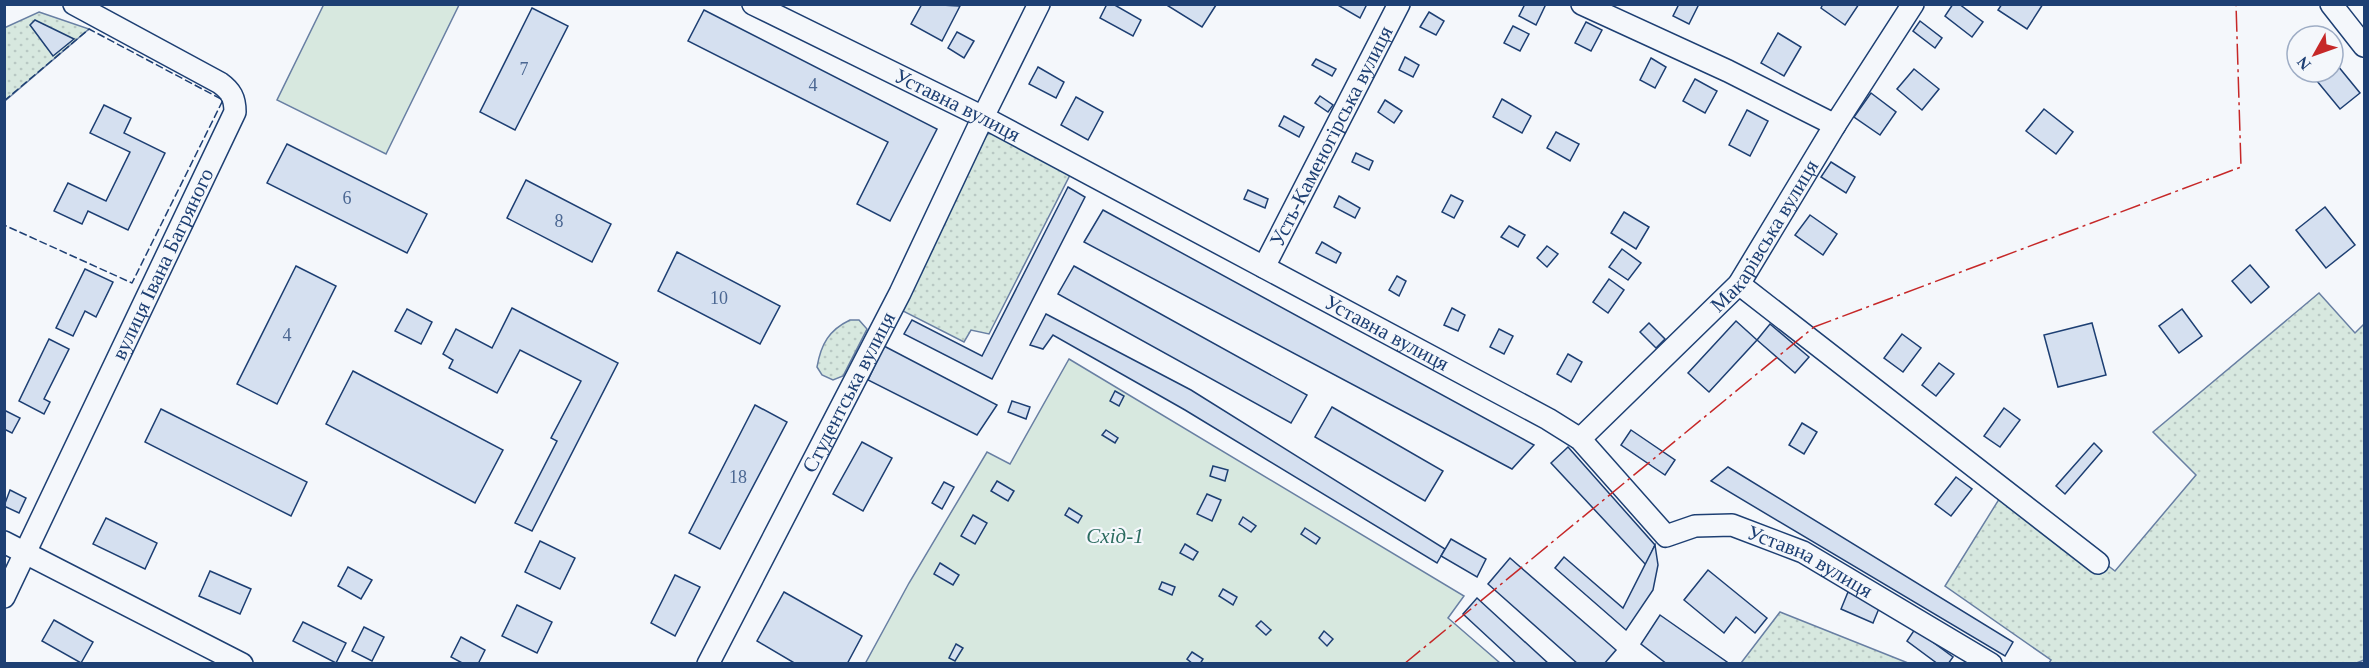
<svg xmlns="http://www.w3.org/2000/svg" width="2369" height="668" font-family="Georgia,serif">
<defs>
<pattern id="grass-dots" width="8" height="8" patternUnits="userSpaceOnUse" patternTransform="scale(1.5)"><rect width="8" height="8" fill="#d7e8df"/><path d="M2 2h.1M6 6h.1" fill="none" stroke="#b8c8c3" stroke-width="1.8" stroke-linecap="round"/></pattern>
</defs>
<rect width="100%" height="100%" fill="#f4f7fb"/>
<!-- grass -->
<g fill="url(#grass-dots)" stroke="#687fa3" stroke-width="1.5">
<path d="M39,12L89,29L5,101L4,28Z"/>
<path d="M995,133L1071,173L989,334L971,330L964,342L901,310L987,134Z"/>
<path d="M2319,293L2355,333L2364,324V660L2354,664L2049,663L2051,660L1945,586L2006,488L2115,571L2196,475L2153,432Z"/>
<path d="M850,320H859L867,329L843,376L833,380L822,375L817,367C821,344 829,330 850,320Z"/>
<path d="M1780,612L1908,663H1741Z"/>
</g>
<!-- garden -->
<g fill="#d7e8df" stroke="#687fa3" stroke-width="1.5">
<path d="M324,4L459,5L386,154L277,100Z"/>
<path d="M1069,359L1464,596L1448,618L1500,663L865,664L909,583L987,452L1010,464Z"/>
</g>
<!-- building -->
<g fill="#d5e0f0" stroke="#1d3f73" stroke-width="1.5">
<path d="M922,4L960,6L942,41L911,24Z"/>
<path d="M1107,4H1113L1141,20L1133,36L1100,18Z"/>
<path d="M1165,4H1215L1216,5L1202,27Z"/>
<path d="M1336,4H1367L1360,18Z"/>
<path d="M1525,4H1546L1536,25L1519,16Z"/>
<path d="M1679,4H1699L1689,24L1673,16Z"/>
<path d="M1823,4H1859L1845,25L1821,8Z"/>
<path d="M1953,4H1959L1983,22L1972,37L1945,16Z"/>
<path d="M2002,4H2043L2027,29L1998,10Z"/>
<path d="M532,8L568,26L515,130L480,112Z"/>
<path d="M704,10L937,129L890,221L857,204L888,142L688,41Z"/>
<path d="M1429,12L1444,21L1436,35L1420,27Z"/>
<path d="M35,20L74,39L53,56L30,25Z"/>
<path d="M1920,21L1942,38L1935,48L1913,31Z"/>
<path d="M1586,22L1602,30L1591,51L1575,43Z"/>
<path d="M1513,26L1529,34L1520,51L1504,43Z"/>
<path d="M957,32L974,41L964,58L948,48Z"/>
<path d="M1778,33L1801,47L1784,76L1761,63Z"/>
<path d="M1405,57L1419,65L1413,77L1399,70Z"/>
<path d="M1651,58L1666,67L1655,88L1640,80Z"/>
<path d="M1316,59L1336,69L1332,76L1312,65Z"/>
<path d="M2333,60L2360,93L2340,109L2312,75L2315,72H2333Z"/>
<path d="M1038,67L1064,82L1056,98L1029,84Z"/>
<path d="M1914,69L1939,89L1922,110L1897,89Z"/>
<path d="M1695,79L1717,91L1705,113L1683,101Z"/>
<path d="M1871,93L1896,112L1880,135L1854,117Z"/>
<path d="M1320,96L1333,105L1328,112L1315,103Z"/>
<path d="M1076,97L1103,112L1088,140L1061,125Z"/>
<path d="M1502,99L1531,116L1522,133L1493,117Z"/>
<path d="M1385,100L1402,111L1394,123L1378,112Z"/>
<path d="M104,105L131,118L124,133L165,153L128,230L88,211L82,224L54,211L68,183L106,201L130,152L90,133Z"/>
<path d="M2044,109L2073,132L2056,154L2026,131Z"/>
<path d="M1747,110L1768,121L1750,156L1729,145Z"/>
<path d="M1284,116L1304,127L1299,137L1279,126Z"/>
<path d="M1556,132L1579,144L1570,161L1547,148Z"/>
<path d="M287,144L427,214L407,253L267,183Z"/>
<path d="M1356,153L1373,161L1369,170L1352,162Z"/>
<path d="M1831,162L1855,177L1846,193L1821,177Z"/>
<path d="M526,180L611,224L592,262L507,218Z"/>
<path d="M1068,187L1085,197L992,379L904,334L912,320L982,356Z"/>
<path d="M1248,190L1268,199L1265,208L1244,199Z"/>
<path d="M1451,195L1463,201L1454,218L1442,212Z"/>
<path d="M1339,196L1360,208L1355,218L1334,207Z"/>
<path d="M2325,207L2355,245L2326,268L2296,230Z"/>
<path d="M1103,210L1534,445L1512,469L1084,242Z"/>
<path d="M1624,212L1649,227L1636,249L1611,233Z"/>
<path d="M1810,215L1837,234L1823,255L1795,235Z"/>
<path d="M1509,226L1525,235L1518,247L1501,237Z"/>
<path d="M1322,242L1341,253L1336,263L1316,253Z"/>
<path d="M1547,246L1558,254L1547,267L1537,258Z"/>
<path d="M1622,249L1641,263L1628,280L1609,267Z"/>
<path d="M677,252L780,306L760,344L658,291Z"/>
<path d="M2250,265L2269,287L2251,303L2232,281Z"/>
<path d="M296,266L336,286L277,404L237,384Z"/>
<path d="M1074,266L1307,395L1291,423L1058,294Z"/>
<path d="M85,269L113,282L96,317L85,311L73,336L56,328Z"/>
<path d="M1397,276L1406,281L1399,296L1389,290Z"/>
<path d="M1609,279L1624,290L1608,313L1593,302Z"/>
<path d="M512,308L618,363L532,531L515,523L557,441L551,438L581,381L520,350L497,393L449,368L453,360L443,354L456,329L492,348Z"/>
<path d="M1452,308L1465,315L1458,331L1444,325Z"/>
<path d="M407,309L432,322L421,344L395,331Z"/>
<path d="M2182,309L2202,336L2179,353L2159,326Z"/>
<path d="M1046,314L1191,390L1445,549L1437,563L1185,410L1053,335L1043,349L1030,345Z"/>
<path d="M1736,321L1757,340L1709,392L1688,373Z"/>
<path d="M1649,323L1665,339L1656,348L1640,332Z"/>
<path d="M2092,323L2106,375L2058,387L2044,335Z"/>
<path d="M1770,324L1809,357L1795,373L1757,340Z"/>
<path d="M1499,329L1513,336L1504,354L1490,347Z"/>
<path d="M1902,334L1921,348L1903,372L1884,358Z"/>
<path d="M49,339L69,349L44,399L50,402L44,414L19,401Z"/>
<path d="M884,346L997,405L977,435L868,380Z"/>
<path d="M1568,354L1582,362L1571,382L1557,374Z"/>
<path d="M1939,363L1954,374L1936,396L1922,385Z"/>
<path d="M353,371L503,450L475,503L326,424Z"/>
<path d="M1115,391L1124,396L1119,406L1110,401Z"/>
<path d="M1012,401L1030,407L1026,419L1008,412Z"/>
<path d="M755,405L787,422L720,549L689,533Z"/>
<path d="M1332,407L1443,471L1425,501L1315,437Z"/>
<path d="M2004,408L2020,420L2000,447L1984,436Z"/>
<path d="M161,409L307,482L291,516L145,442Z"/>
<path d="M4,410L20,418L12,433L4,429Z"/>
<path d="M1802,423L1817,432L1804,454L1789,445Z"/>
<path d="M1106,430L1118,438L1115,443L1102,435Z"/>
<path d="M1631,430L1675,460L1665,475L1621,445Z"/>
<path d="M862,442L892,458L863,511L833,494Z"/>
<path d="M2094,443L2102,451L2065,494L2056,486Z"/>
<path d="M1568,447L1655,545L1646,565L1551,463Z"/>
<path d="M1213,466L1228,470L1225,481L1210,476Z"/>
<path d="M1728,467L2013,642L2005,656L1711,481Z"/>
<path d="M1956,477L1972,489L1951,516L1935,504Z"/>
<path d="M997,481L1014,491L1008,501L991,491Z"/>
<path d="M944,482L954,487L942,509L932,503Z"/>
<path d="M10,490L26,498L19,513L4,506Z"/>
<path d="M1207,494L1221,500L1212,521L1197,514Z"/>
<path d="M1069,508L1082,516L1078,523L1065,515Z"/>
<path d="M973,515L987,523L975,544L961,536Z"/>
<path d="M1243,517L1256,526L1251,532L1239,524Z"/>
<path d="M106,518L157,543L145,569L93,544Z"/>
<path d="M1305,528L1320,538L1316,544L1301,534Z"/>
<path d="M1451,539L1486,559L1477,577L1441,556Z"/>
<path d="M540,541L575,558L560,589L525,572Z"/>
<path d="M1185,544L1198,552L1193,560L1180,553Z"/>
<path d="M1655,545L1658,565L1653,590L1626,630L1555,568L1564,557L1623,608Z"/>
<path d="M1510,558L1616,650L1604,664H1578L1488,584Z"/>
<path d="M940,563L959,575L953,585L934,574Z"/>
<path d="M348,567L372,580L361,599L338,586Z"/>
<path d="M1708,570L1767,618L1755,633L1736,617L1724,633L1684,600Z"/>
<path d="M210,571L251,589L240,614L199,596Z"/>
<path d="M675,575L700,587L675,636L651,623Z"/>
<path d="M1162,582L1175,587L1172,595L1159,589Z"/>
<path d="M1223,589L1237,597L1233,605L1219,596Z"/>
<path d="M784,592L862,636L847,664H796L757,641Z"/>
<path d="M1848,592L1880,606L1873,623L1841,609Z"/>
<path d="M1477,598L1549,664H1517L1463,614Z"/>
<path d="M517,605L552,622L537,653L502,636Z"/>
<path d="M1660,615L1727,662L1726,664H1667L1641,644Z"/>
<path d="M54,620L93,642L81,663L42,641Z"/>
<path d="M1261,621L1271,630L1266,635L1256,626Z"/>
<path d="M303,622L346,643L336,663L293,641Z"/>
<path d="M364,627L384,637L372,661L352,651Z"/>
<path d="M1915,629L1953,657L1948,664H1938L1907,641Z"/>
<path d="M1324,631L1333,639L1327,646L1319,638Z"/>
<path d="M461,637L485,650L478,664H464L451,657Z"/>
<path d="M956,644L963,648L955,661L949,658Z"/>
<path d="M1192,652L1203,659L1200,664H1193L1187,659Z"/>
</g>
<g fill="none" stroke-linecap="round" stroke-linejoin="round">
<defs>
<g id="minor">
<path id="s1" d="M753,4L983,117L1548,419L1580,439L1666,536L1695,526L1732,525L1803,552L1991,664"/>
<path d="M1582,4L1728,71L1835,125"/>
<path d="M2331,4L2364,46"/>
<path id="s2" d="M1264,267L1399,4"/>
<path d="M1739,284L2098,563"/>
<path id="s3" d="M1580,439L1739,284L1835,125L1913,4"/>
<path d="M4,542L242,664"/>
<path id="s4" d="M4,597L235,112C235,98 231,91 220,83L74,4"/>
<path id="s5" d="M708,664L900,293L983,117L1039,4"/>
</g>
</defs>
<!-- minor casing -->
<use href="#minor" stroke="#1d3f73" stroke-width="24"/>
<!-- minor -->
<use href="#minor" stroke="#f4f7fb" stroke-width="21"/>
<!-- fence -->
<path stroke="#1d3f73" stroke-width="1.5" stroke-dasharray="8 3" stroke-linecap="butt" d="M4,101L89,29L223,100L132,283L4,225"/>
<!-- power -->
<path stroke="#c62828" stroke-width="1.5" stroke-dasharray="21 4.5 3 4.5" stroke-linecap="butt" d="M1404,664L1814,327L2241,167L2236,4"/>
</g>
<g text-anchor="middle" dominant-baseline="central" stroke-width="4.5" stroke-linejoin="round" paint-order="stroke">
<!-- number labels -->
<g font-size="18" fill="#4b6792">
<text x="524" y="69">7</text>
<text x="813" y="85">4</text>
<text x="347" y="198">6</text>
<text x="559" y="221">8</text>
<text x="719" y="298">10</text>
<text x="287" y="335">4</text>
<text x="738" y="477">18</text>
</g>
<!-- street labels -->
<g font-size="21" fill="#1d3f73" stroke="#f4f7fb">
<text stroke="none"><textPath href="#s1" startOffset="228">Уставна вулиця</textPath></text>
<text stroke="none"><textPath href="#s2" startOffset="147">Усть-Каменогірська вулиця</textPath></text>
<text stroke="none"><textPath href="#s3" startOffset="276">Макарівська вулиця</textPath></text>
<text stroke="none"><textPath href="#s4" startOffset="369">вулиця Івана Багряного</textPath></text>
<text stroke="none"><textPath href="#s1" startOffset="714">Уставна вулиця</textPath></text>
<text stroke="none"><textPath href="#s5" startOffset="306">Студентська вулиця</textPath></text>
<text stroke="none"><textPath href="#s1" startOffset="1218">Уставна вулиця</textPath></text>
</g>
<!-- park labels -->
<g font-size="21" font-style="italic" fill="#2c6c60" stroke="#f4f7fb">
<text x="1115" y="536">Схід-1</text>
</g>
</g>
<!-- border -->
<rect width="2369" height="668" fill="none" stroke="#1d3f73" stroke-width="12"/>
<!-- north arrow -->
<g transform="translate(2315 54) rotate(230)"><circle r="28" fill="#f4f7fb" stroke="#9eadc5" stroke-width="1.5"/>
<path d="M0-4.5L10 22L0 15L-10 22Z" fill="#c62828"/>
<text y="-9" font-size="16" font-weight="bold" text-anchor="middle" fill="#1d3f73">N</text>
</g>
</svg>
